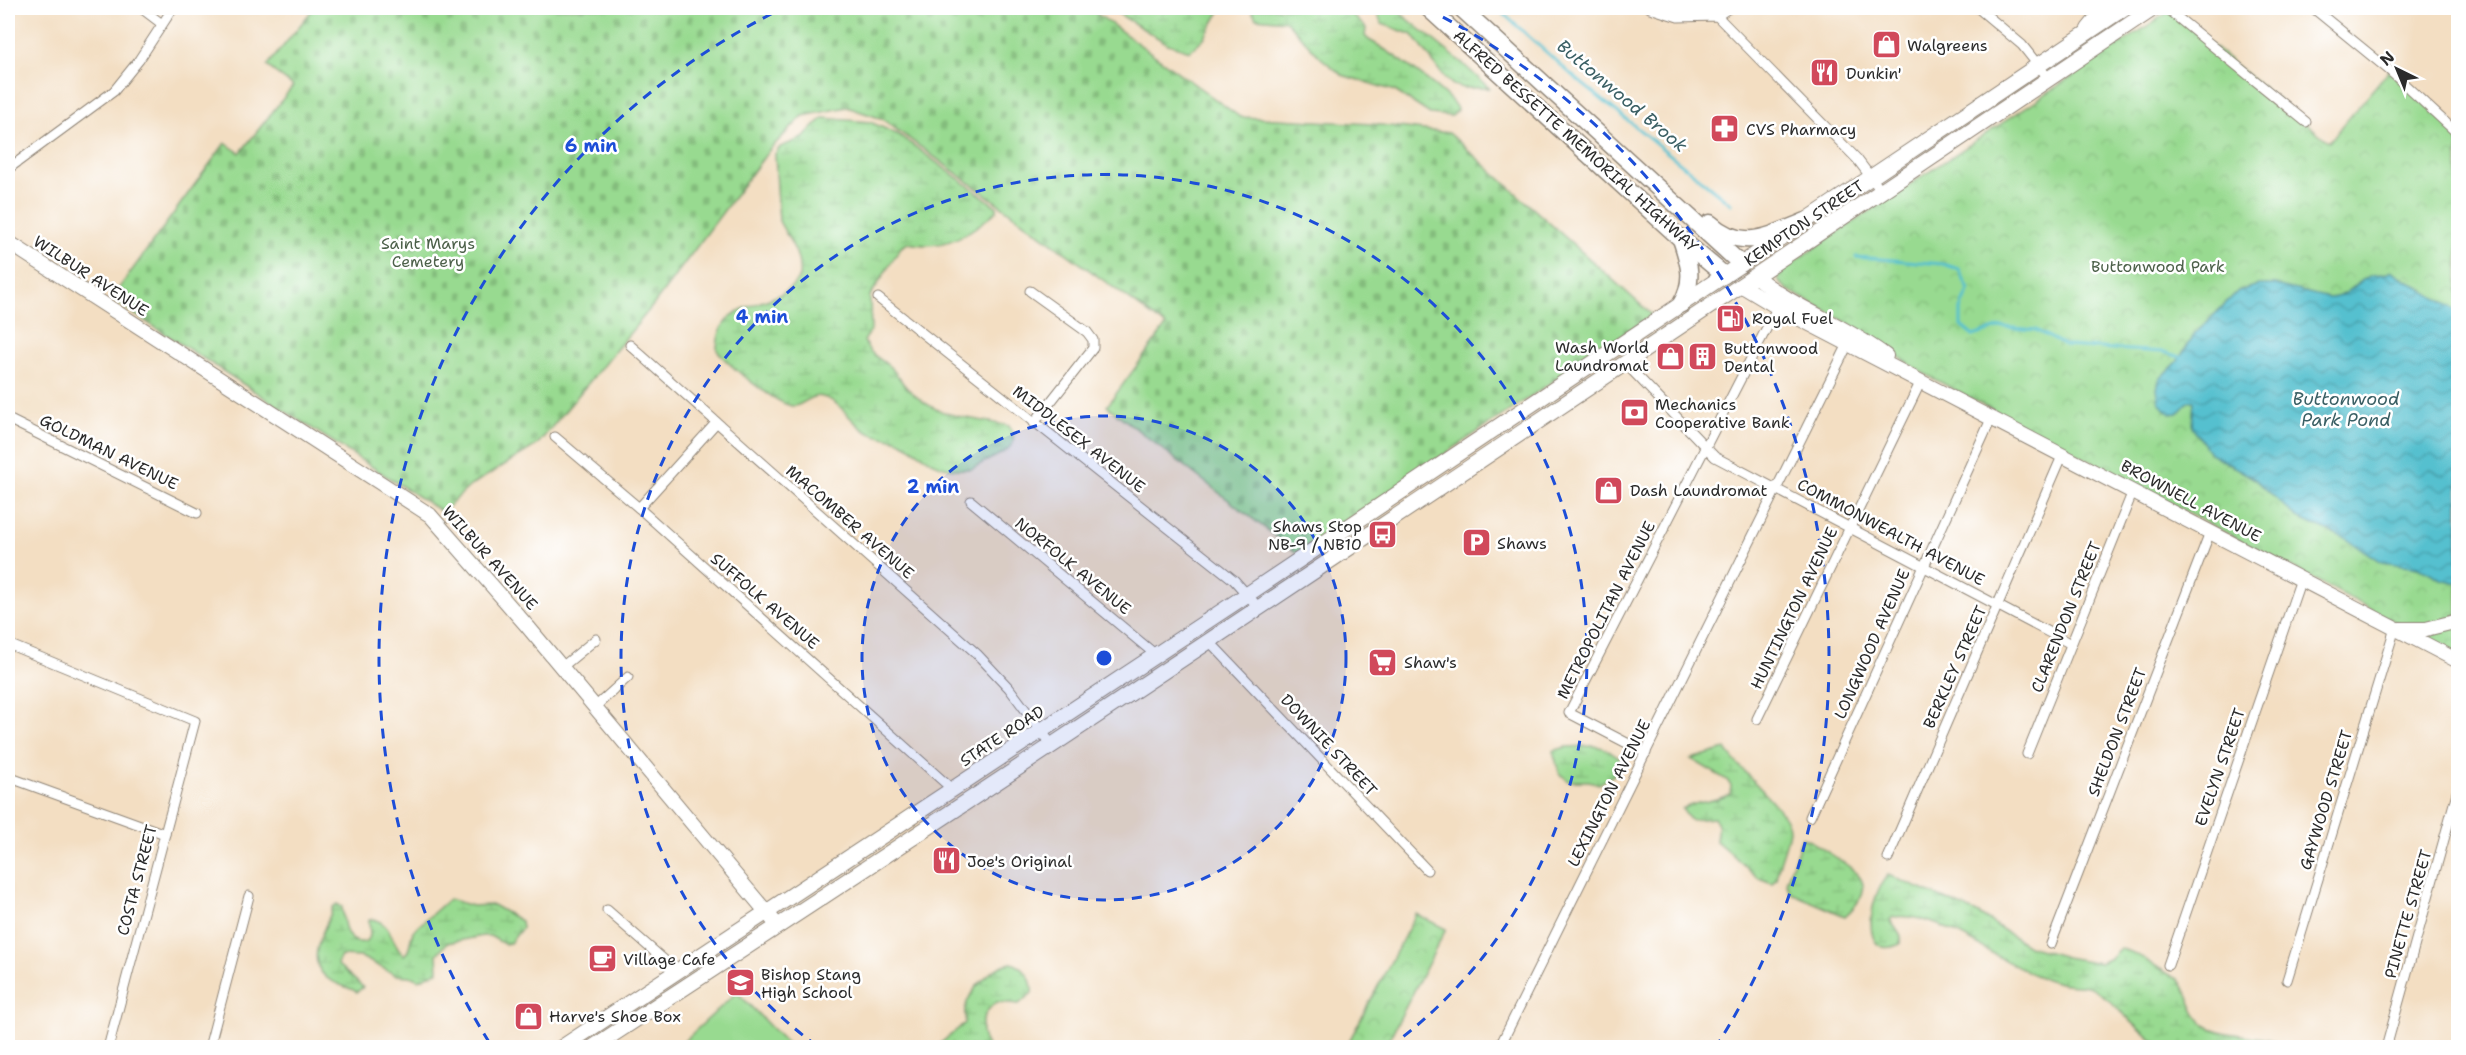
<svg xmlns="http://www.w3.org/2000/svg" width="2466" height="1055" font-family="'Shantell Sans',sans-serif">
<defs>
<pattern id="wetland-marsh" width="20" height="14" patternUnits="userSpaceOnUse" patternTransform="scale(1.5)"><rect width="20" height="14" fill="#98da90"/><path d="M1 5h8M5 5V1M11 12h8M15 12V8" fill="none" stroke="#83bb7c"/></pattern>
<pattern id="cemetery-stones" width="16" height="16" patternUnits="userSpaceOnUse" patternTransform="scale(1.5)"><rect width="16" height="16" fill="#98da90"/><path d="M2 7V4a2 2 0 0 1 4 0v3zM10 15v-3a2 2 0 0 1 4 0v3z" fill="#83bb7c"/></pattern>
<pattern id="park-crowns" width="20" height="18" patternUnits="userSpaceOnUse" patternTransform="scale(1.5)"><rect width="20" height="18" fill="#98da90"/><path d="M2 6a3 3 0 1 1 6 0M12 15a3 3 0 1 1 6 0" fill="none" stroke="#83bb7c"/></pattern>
<pattern id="water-waves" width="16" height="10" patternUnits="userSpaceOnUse" patternTransform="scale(1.5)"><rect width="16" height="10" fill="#55c0cf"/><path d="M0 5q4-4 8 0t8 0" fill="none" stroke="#479ca8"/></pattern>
</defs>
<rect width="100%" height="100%" fill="#fff"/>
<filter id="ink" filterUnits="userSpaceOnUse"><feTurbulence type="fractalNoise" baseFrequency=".0167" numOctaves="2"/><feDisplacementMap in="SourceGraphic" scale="12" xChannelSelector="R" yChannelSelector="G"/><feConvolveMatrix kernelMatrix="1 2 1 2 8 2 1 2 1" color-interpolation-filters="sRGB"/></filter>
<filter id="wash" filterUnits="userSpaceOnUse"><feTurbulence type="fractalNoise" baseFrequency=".008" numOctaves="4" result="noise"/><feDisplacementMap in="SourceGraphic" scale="24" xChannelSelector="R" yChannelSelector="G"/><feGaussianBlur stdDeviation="1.35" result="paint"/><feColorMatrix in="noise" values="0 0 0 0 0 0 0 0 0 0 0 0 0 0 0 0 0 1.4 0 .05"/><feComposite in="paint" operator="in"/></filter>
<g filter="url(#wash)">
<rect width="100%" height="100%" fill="#f3dec2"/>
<!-- wetland -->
<g fill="url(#wetland-marsh)" stroke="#62825e" stroke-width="1.5">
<path d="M1109,8H1222L1204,38L1190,51L1168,44Z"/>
<path d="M1250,8H1345L1366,28L1365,36L1369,40C1384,48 1456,97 1457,110L1451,116L1430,114L1395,91L1342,75L1321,58L1286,21L1256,18Z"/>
<path d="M1375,8H1394L1461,62L1489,88H1463L1453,85L1444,77L1413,35L1382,24Z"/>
<path d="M823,118L870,122L899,135L997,207V211C969,234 946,251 908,243L901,247L870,296L871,330L864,341C869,355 880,358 890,367C897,373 901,382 907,388C939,421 969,416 1009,426C1027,452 987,457 972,469C934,472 930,457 901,442C890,437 876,438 866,431C850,422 842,402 823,397C811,393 805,405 794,406C780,407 723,362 717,350C718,293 781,312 799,277C802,255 789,240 779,221L775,154L780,147L803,138Z"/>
<path d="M1593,746L1604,748L1622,760L1614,775L1599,784L1589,781H1568L1559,772L1553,751L1566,747Z"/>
<path d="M1726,749C1737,769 1789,811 1789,829C1788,845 1778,863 1776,879L1772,883L1759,878L1716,841L1718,825L1714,818L1690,820L1682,809C1697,800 1715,803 1730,794L1731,786L1727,780L1691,759Z"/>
<path d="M1802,838C1812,840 1822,849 1831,854C1861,874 1879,886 1845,916L1791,893L1786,882Z"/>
<path d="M1888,875L1977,913L2028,946L2066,957L2100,963L2111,958L2120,949C2138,951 2160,971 2178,979C2191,993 2190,1015 2207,1026C2230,1039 2266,1032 2283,1047H2161C2138,1030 2119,1008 2096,990C2086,983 2076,986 2066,984C2056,983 2044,978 2035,975C1992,959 1939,911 1893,917L1890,920L1901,936L1900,944C1857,964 1870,892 1888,875Z"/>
<path d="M449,899L472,906L493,905L521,921L522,928L510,943L504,944L490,936H483L447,943L437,954L438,971L419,980L410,976L396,975L361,957L341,956L337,964L363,987L357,992C348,987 334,984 327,978C303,958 326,930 333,907L337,904L342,907C344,923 344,945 365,942L370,936L369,919C391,919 391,944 404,955L408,951L413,931Z"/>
<path d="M1012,963C1025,967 1033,980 1032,993L1019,1004L997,1002C981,1012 977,1032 988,1047H936L965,1023C966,1018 964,1014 965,1009C969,990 993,965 1012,963Z"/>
</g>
<!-- cemetery -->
<path fill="url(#cemetery-stones)" stroke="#62825e" stroke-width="1.5" d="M314,8H1089L1240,117L1372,124L1449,133L1652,315L1297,553L1107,406L1166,326L882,119L847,107L803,116L770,149L654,304L537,445L470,486L442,512L111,299L225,143L240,153L293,86L267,66Z"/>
<!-- park -->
<g fill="url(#park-crowns)" stroke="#62825e" stroke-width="1.5">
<path d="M2170,11L2329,142L2389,70L2458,134V655L1923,373L1857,328L1788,290L1779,282L1777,273Z"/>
<path d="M1416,914L1446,929L1385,1047H1346Z"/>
</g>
<!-- pitch -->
<path fill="#98da90" stroke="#62825e" stroke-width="1.5" d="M737,992L790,1047H684L681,1044Z"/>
<!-- water -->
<path fill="url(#water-waves)" stroke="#40767d" stroke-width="1.5" d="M2392,271L2458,311V583L2441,579L2419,567L2381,562L2345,538L2297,518L2255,479L2210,453L2192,426L2194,401H2189L2178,413L2170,414L2159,402L2157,389L2159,380L2177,362L2194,335L2238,291L2259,285H2275L2329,298C2349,297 2354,283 2370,276C2378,273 2384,276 2392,271Z"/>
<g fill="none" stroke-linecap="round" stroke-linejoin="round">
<!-- stream -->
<g stroke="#55c0cf" stroke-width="3">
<path d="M1497,8L1574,77L1731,204"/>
<path d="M1856,257L1943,264L1959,269L1969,290L1961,309V326L1973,336L2002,327L2036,330L2066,346L2164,352L2183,358"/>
</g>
</g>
</g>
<g filter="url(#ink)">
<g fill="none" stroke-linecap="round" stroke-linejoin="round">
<defs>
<g id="street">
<path d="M141,8L162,24"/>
<path d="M1650,8L1678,17L1717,16L1857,159L1882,192"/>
<path d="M1978,8L2022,45L2049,79"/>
<path d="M2166,8L2306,122"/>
<path d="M2313,8L2389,70L2458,134"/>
<path d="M1717,16L1729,8"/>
<path d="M8,169L114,91L139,60L173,8"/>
<path d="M1030,291L1087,332L1093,340V348L1034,423"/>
<path d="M878,298L1234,580L1259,608"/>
<path d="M630,345L977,654L1009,688L1052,745"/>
<path d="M1625,363L1715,457L2071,644"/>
<path d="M8,419L197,513"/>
<path d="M555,437L639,508L953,790"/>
<path d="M971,501L1156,655"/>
<path d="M639,508L715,424"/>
<path d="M1209,641L1427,870"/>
<path d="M8,644L195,721L108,1048"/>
<path d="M562,667L596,639"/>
<path d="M595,707L628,677"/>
<path d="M1757,719L1921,381"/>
<path d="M1646,753L1569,713L1779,304"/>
<path d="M2027,754L2133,491"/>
<path d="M8,777L165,834"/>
<path d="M1810,817L1992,417"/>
<path d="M1888,858L2063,454"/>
<path d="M607,910L664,960L674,973"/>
<path d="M2051,944L2210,532"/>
<path d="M2168,965L2301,579"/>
<path d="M2287,980L2395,628"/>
<path d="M209,1048L249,896"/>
<path d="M1499,1048L1850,340"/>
<path d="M2386,1048L2458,789"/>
</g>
<g id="secondary">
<path d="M2088,29L2105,8"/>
<path d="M8,242L430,515L528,627L778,926"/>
<path d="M1756,277C1796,309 1845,325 1886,356"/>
<path d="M1742,286L1777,307L2458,661"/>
<path d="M2400,629H2426L2458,621"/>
</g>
<g id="primary">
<path d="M561,1048L1248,594L2124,8"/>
<path d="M592,1048C1116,706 1635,357 2154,8"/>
</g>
<g id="highway">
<path d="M1428,8L1681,239L1724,275"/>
<path d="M1461,8L1741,264"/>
<path d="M1710,223C1743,253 1770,235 1806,221"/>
<path d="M1681,304C1695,281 1689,263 1681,239"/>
</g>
</defs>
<!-- street casing -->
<use href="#street" stroke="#8f8476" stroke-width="11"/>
<!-- secondary casing -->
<use href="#secondary" stroke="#8f8476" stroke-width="16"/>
<!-- primary casing -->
<use href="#primary" stroke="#8f8476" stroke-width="17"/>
<!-- highway casing -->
<use href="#highway" stroke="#8f8476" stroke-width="19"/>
<!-- street -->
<use href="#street" stroke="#fff" stroke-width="9"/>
<!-- secondary -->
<use href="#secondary" stroke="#fff" stroke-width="14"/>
<!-- primary -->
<use href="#primary" stroke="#fff" stroke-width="15"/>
<!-- highway -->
<use href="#highway" stroke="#fff" stroke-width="16"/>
</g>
</g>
<!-- distance rings -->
<circle cx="1104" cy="658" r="242" fill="#1d4ed8" fill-opacity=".12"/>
<g fill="none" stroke="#1d4ed8" stroke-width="3" stroke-dasharray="10 8">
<circle cx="1104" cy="658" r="242"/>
<path d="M817 1046A483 483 0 1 1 1391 1046"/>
<path d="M489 1042A725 725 0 0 1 781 9M1427 9A725 725 0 0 1 1719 1042"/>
</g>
<!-- icons -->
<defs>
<symbol id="shop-square" viewBox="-11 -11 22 22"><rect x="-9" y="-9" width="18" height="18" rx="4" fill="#d1495b" stroke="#fff"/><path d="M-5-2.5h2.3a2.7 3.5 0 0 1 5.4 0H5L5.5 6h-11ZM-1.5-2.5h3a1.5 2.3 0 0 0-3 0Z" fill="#fff"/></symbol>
<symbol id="restaurant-square" viewBox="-11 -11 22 22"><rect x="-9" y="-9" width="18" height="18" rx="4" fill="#d1495b" stroke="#fff"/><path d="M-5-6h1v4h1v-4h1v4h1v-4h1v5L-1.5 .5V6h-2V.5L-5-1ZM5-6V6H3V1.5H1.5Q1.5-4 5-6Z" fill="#fff"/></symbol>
<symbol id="pharmacy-square" viewBox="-11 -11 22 22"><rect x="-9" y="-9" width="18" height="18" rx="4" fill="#d1495b" stroke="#fff"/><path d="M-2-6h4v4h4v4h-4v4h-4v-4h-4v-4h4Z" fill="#fff"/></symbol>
<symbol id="fuel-square" viewBox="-11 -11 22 22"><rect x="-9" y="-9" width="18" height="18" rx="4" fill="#d1495b" stroke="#fff"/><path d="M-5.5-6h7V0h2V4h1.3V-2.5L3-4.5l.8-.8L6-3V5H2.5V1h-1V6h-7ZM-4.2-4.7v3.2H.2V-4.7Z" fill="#fff"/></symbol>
<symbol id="building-square" viewBox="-11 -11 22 22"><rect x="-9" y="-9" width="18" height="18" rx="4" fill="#d1495b" stroke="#fff"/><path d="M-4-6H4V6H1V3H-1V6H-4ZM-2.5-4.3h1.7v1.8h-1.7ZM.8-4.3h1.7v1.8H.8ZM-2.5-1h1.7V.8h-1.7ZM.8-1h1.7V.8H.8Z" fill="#fff"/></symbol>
<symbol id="bank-square" viewBox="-11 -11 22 22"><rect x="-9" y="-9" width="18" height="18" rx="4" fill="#d1495b" stroke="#fff"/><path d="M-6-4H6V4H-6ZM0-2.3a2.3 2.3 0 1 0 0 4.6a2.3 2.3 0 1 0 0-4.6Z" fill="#fff"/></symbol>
<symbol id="bus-square" viewBox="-11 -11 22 22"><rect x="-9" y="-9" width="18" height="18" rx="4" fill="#d1495b" stroke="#fff"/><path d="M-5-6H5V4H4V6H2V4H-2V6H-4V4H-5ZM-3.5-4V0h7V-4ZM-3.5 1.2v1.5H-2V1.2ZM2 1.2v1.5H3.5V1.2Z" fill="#fff"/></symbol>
<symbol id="parking-square" viewBox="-11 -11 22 22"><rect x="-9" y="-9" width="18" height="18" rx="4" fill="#d1495b" stroke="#fff"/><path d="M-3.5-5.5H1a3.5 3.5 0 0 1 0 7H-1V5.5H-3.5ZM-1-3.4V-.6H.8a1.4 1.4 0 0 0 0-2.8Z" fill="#fff"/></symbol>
<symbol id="supermarket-square" viewBox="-11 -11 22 22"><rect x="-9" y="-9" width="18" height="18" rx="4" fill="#d1495b" stroke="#fff"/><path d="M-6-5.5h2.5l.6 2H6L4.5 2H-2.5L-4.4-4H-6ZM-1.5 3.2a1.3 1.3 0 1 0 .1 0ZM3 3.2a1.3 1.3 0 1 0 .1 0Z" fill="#fff"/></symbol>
<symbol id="cafe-square" viewBox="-11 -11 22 22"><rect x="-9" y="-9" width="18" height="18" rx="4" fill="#d1495b" stroke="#fff"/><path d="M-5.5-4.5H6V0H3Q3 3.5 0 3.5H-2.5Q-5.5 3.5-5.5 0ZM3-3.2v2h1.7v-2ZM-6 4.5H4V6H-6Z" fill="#fff"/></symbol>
<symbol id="school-square" viewBox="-11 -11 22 22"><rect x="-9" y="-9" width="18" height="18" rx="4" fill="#d1495b" stroke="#fff"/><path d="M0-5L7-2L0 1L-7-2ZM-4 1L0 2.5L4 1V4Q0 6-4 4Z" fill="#fff"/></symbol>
</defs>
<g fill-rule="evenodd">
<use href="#shop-square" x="1870" y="28" width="33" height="33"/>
<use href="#restaurant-square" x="1808" y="56" width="33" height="33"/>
<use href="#pharmacy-square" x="1708" y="112" width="33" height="33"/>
<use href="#fuel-square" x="1714" y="302" width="33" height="33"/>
<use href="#shop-square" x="1654" y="340" width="33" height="33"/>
<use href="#building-square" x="1686" y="340" width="33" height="33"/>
<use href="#bank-square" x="1618" y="396" width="33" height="33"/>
<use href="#shop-square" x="1592" y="474" width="33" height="33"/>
<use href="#bus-square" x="1366" y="518" width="33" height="33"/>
<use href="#parking-square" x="1460" y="526" width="33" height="33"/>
<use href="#supermarket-square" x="1366" y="646" width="33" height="33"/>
<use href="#restaurant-square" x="930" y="844" width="33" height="33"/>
<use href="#cafe-square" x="586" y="942" width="33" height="33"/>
<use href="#school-square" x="724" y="966" width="33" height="33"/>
<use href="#shop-square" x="512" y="1000" width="33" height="33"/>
</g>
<g text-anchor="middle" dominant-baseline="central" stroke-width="5" stroke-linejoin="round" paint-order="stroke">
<!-- poi labels -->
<g font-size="16" fill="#2b2b2b" stroke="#fff" text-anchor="start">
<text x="1907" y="45">Walgreens</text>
<text x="1846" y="73">Dunkin'</text>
<text x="1746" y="129">CVS Pharmacy</text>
<text x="1752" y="318">Royal Fuel</text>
<text x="1649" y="347" text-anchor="end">Wash World<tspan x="1649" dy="18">Laundromat</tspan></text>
<text x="1724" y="348">Buttonwood<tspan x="1724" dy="18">Dental</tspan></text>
<text x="1655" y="404">Mechanics<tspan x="1655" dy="18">Cooperative Bank</tspan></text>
<text x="1630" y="490">Dash Laundromat</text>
<text x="1362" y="526" text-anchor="end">Shaws Stop<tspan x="1362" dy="18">NB-9 / NB10</tspan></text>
<text x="1497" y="543">Shaws</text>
<text x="1404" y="662">Shaw's</text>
<text x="967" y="861">Joe's Original</text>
<text x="623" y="959">Village Cafe</text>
<text x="761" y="974">Bishop Stang<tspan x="761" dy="18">High School</tspan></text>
<text x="549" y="1016">Harve's Shoe Box</text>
</g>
<!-- street labels -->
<g font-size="16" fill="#2b2b2b" stroke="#fff">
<text transform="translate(1576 141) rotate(42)">ALFRED BESSETTE MEMORIAL HIGHWAY</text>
<text transform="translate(1804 223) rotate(-34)">KEMPTON STREET</text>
<text transform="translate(91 276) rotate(33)">WILBUR AVENUE</text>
<text transform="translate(1079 439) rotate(38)">MIDDLESEX AVENUE</text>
<text transform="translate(109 452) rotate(26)">GOLDMAN AVENUE</text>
<text transform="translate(2191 501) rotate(28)">BROWNELL AVENUE</text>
<text transform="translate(850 522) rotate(41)">MACOMBER AVENUE</text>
<text transform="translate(1891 532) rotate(28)">COMMONWEALTH AVENUE</text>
<text transform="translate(490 558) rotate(48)">WILBUR AVENUE</text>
<text transform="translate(1073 566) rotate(39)">NORFOLK AVENUE</text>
<text transform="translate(765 601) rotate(41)">SUFFOLK AVENUE</text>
<text transform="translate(1794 608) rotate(-64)">HUNTINGTON AVENUE</text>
<text transform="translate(1606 610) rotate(-63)">METROPOLITAN AVENUE</text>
<text transform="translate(2066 617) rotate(-68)">CLARENDON STREET</text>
<text transform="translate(1872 644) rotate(-66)">LONGWOOD AVENUE</text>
<text transform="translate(1955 667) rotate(-66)">BERKLEY STREET</text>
<text transform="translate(2117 732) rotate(-69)">SHELDON STREET</text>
<text transform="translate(1002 736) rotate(-33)">STATE ROAD</text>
<text transform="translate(1329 745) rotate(47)">DOWNIE STREET</text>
<text transform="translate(2220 767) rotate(-71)">EVELYN STREET</text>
<text transform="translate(1609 793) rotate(-63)">LEXINGTON AVENUE</text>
<text transform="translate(2326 800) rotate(-73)">GAYWOOD STREET</text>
<text transform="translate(137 880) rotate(-75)">COSTA STREET</text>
<text transform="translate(2408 914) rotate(-74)">PINETTE STREET</text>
</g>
<!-- park labels -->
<g font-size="16" fill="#4c6049" stroke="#fff">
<text x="428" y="243">Saint Marys<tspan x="428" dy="18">Cemetery</tspan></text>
<text x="2158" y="266">Buttonwood Park</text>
</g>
<!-- water labels -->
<g font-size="18" font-style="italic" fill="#3a5f64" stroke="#fff">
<text transform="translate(1622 96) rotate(40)">Buttonwood Brook</text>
<text x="2346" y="399">Buttonwood<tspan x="2346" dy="21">Park Pond</tspan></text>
</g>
</g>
<circle cx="1104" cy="658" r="9" fill="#1d4ed8" stroke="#fff" stroke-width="3"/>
<g font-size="18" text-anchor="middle" font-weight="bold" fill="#1d4ed8" stroke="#fff" stroke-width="5" stroke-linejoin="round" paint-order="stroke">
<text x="591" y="152">6 min</text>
<text x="762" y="323">4 min</text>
<text x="933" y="493">2 min</text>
</g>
<!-- margin -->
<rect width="2466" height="1055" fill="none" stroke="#fff" stroke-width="30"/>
<!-- north arrow -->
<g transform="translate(2397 69) rotate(317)" stroke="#ffffff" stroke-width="4.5" paint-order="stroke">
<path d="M0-4.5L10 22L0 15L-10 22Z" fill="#2b2b2b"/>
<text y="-9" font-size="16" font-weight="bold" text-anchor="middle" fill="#2b2b2b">N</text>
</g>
</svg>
